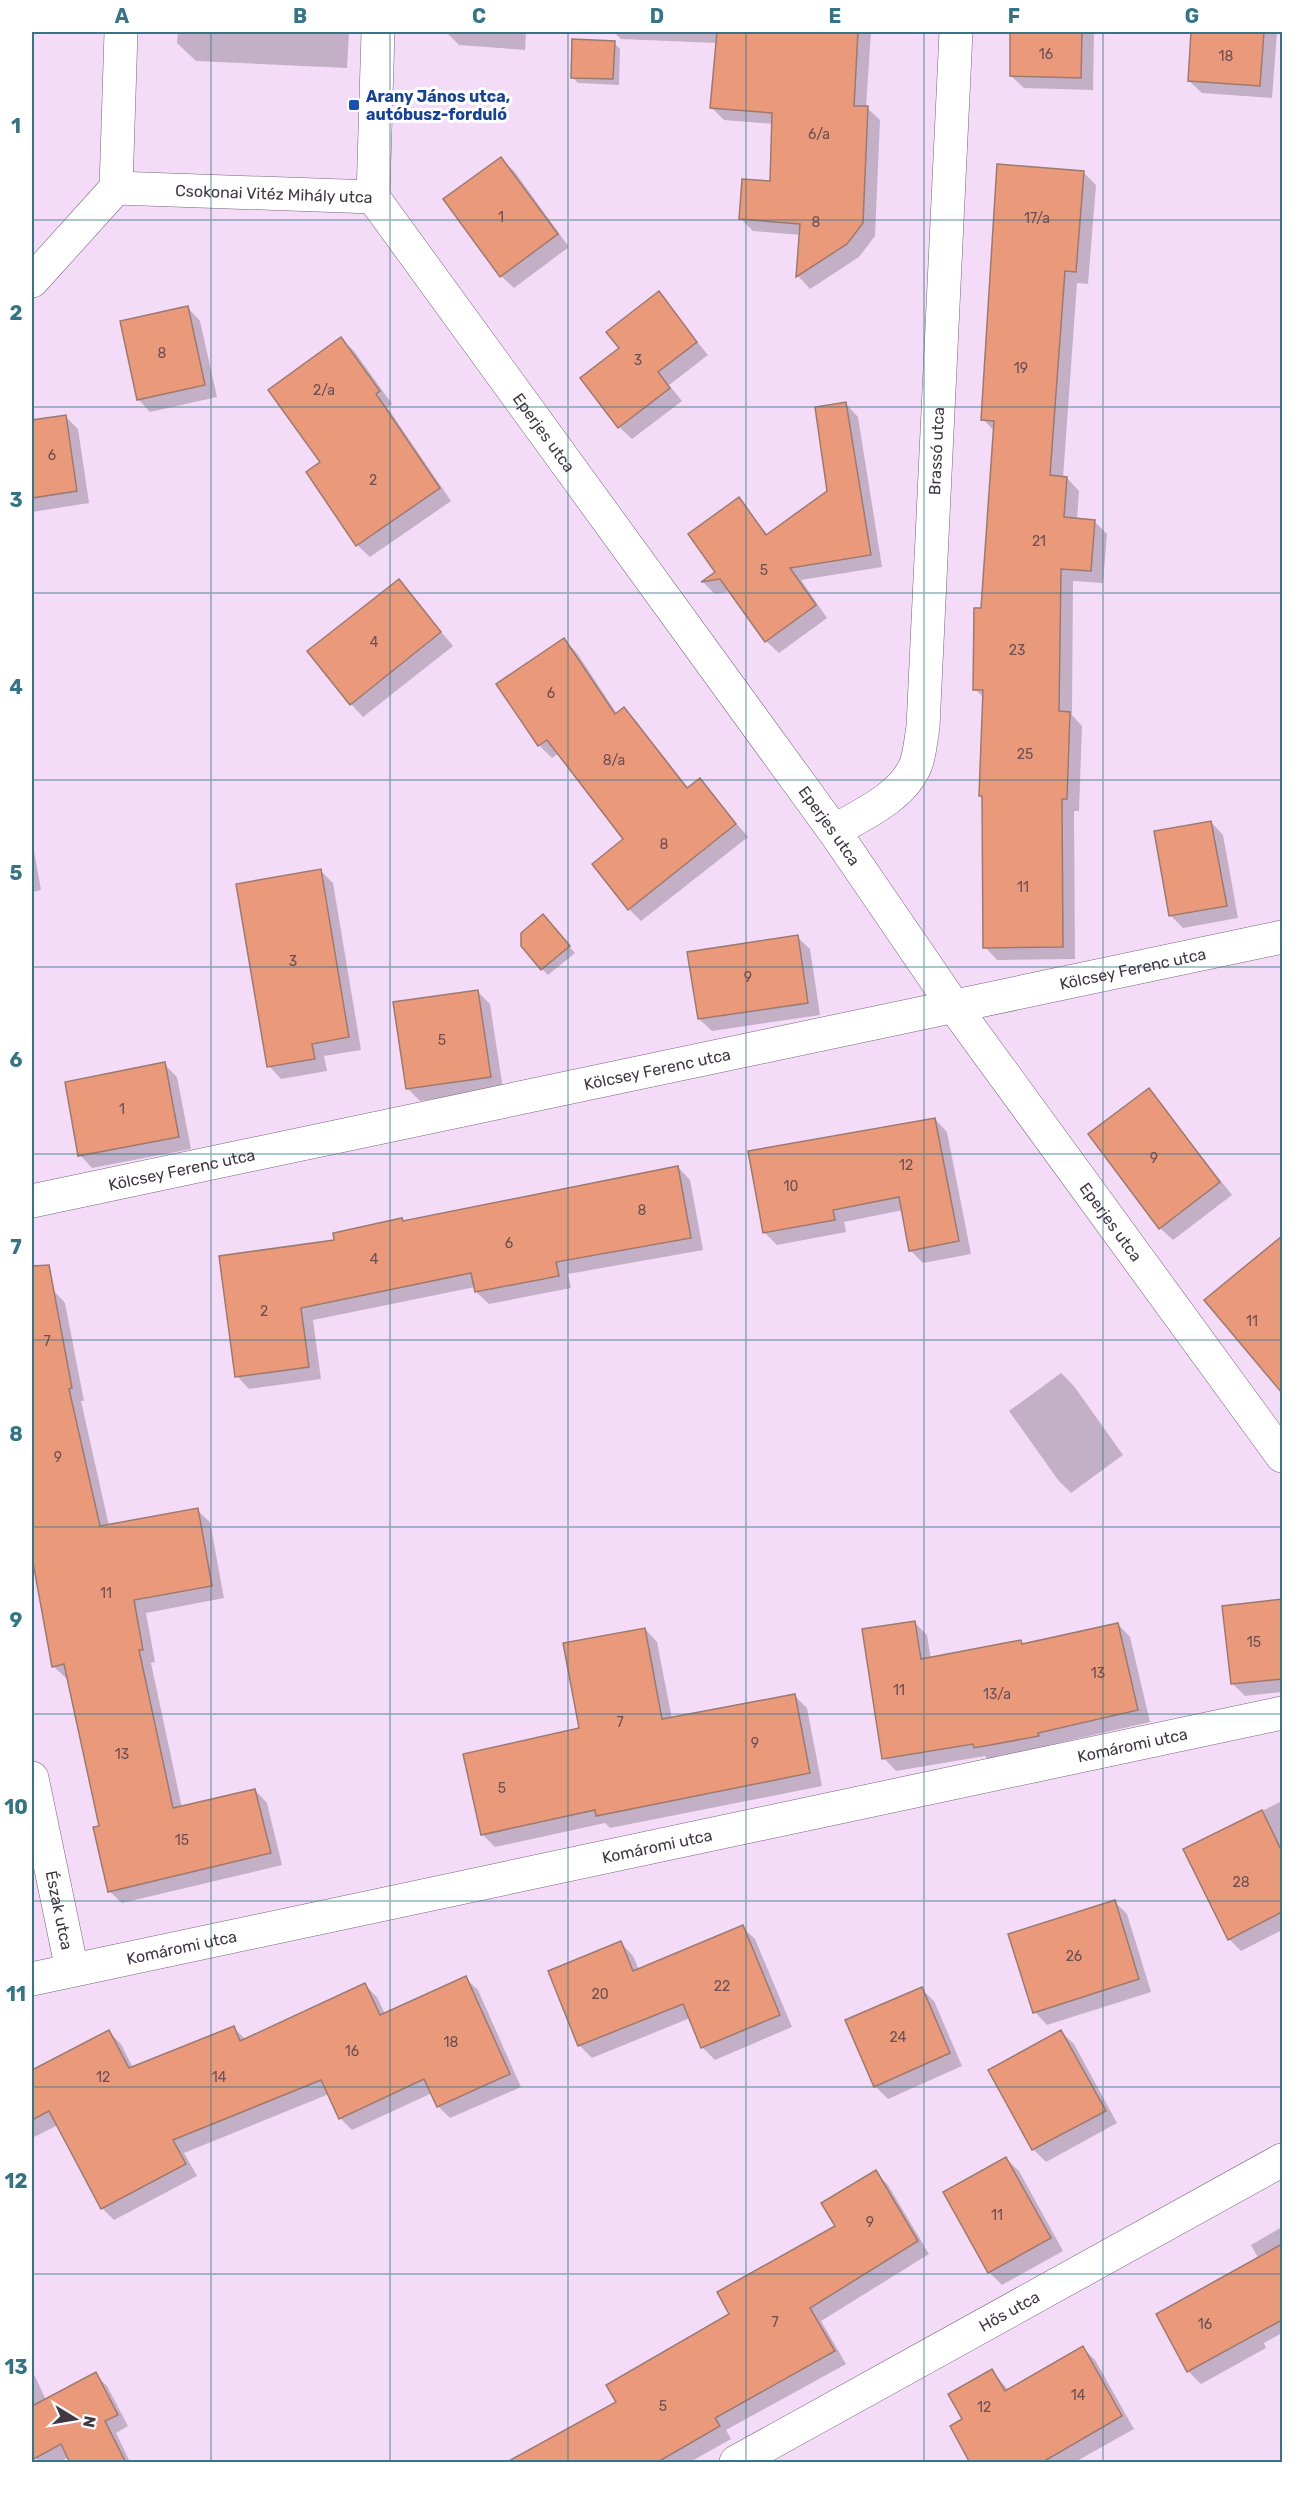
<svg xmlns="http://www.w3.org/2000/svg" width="1314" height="2494" font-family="Rubik,sans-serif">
<rect width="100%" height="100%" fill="#f4dcf9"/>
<!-- shadow -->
<g fill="#0003">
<path d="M178,32H349L347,68L196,61L177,43Z"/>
<path d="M446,32H526L525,50L459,45Z"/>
<path d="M614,32H871L866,107L880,120L875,236L859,257L810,289L798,276L801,235L753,231L741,219L771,183L773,124L724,120L711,107L717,43L621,39Z"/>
<path d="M1012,32H1094L1093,90L1024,88L1011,76Z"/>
<path d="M1193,32H1277L1272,98L1202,93L1189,81Z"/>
<path d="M614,43L620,49L619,85L578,83L572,77Z"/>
<path d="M501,159L514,171L569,247L514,288L501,276Z"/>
<path d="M1083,172L1096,185L1088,284L1077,283L1063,478H1067L1079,491L1077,520L1094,521L1107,534L1103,583L1073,581L1072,715L1082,726L1079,811H1074L1075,959L997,960L985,947L983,798L981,795L984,698L975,689L995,432L983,419Z"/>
<path d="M658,293L708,355L669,385L682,401L632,439L619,427L621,348Z"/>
<path d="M188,308L200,321L217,397L150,412L138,399Z"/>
<path d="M341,339L354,351L392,404L387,407L451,501L370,557L357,545L322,463Z"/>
<path d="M846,404L858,417L882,567L801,580L827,618L779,653L766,641L730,591L715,594L703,582L717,572L739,499L768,535L829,491Z"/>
<path d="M65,416L78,429L89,503L32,512V422Z"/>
<path d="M399,581L453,646L363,717L351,704Z"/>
<path d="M564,640L577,653L617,714L624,709L636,721L689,789L700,780L748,837L641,921L629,909L625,839L559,753L552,758L539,745L498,685Z"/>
<path d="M1211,822L1223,835L1238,918L1183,928L1170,915Z"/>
<path d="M32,840L41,890L32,892Z"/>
<path d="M321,871L333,883L361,1050L324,1056L327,1071L281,1079L269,1066Z"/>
<path d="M549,922L575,953L548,975L542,969Z"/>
<path d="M797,937L810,949L820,1015L712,1031L699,1019Z"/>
<path d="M477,991L490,1004L503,1089L420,1101L408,1089L395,1004Z"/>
<path d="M164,1064L177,1077L191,1149L92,1168L80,1155Z"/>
<path d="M1149,1090L1232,1195L1173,1240L1160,1228Z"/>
<path d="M935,1119L947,1132L971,1254L923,1263L911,1251L903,1210L844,1222L846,1232L777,1245L764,1232Z"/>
<path d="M678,1167L690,1180L703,1250L568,1274L571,1288L489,1304L476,1292L475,1287L313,1320L321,1379L249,1389L237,1376L336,1241L404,1222Z"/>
<path d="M1282,1238V1391L1256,1363L1206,1300Z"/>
<path d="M53,1290L65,1303L84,1401H81L109,1526L197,1510L210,1522L224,1598L146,1613L155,1662L151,1663L182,1808L255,1790L267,1803L282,1865L122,1903L109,1891L101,1827L69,1678H66L53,1666L32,1549V1295Z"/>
<path d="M1061,1373L1074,1386L1123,1455L1071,1493L1058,1480L1009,1411Z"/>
<path d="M1282,1601V1692L1245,1696L1232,1683L1224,1607Z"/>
<path d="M915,1623L927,1635L931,1659L1020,1642L1024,1645L1118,1624L1130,1637L1150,1722L1050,1745V1748L988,1760L985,1756L896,1771L884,1758Z"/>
<path d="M645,1629L657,1642L672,1719L795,1696L807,1708L822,1786L610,1828L605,1823L495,1847L482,1834L581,1730Z"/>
<path d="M1282,1801V1930L1241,1951L1229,1939L1185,1850Z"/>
<path d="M1114,1901L1127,1914L1151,1992L1047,2025L1035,2012Z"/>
<path d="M742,1927L755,1939L792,2027L715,2060L702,2047L690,2018L592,2058L579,2045L621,1943L633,1956L639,1970Z"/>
<path d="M465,1978L478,1990L521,2087L450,2118L438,2106L432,2093L352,2130L340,2118L329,2094L184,2153L197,2176L114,2220L102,2208L58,2125L32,2138V2072L109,2032L121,2044L133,2068L234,2028L246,2040L365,1985L377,1997L385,2014Z"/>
<path d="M921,1989L934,2001L962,2066L888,2099L875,2086Z"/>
<path d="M1061,2032L1074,2044L1117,2123L1046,2162L1033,2149L990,2070Z"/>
<path d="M1006,2159L1019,2171L1063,2251L1002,2285L989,2272Z"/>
<path d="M875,2172L888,2185L929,2254L821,2321L846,2364L726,2430L731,2439L690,2462H510L618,2402L731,2315L837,2226Z"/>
<path d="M1282,2227V2333L1264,2343L1266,2348L1201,2384L1188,2371L1259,2259L1251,2245Z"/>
<path d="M1083,2348L1095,2360L1134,2429L1075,2462H972L964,2420L992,2371L1009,2391Z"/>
<path d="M32,2370L46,2400L95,2374L107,2386L128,2426L116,2433L130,2462H72L69,2457L60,2462H39L32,2453Z"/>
</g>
<!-- building -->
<g fill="#eb997b" stroke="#9c7a6e" stroke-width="1.5">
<path d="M717,32H858L854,106H868L863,223L847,244L796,277L800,224L739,219L742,179L770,181L772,113L710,108Z"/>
<path d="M1010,32H1082L1081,78L1010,76Z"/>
<path d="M1191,32H1264L1260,86L1188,81Z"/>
<path d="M572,39L615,41L613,79L571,78Z"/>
<path d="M501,157L558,234L500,277L443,199Z"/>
<path d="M997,164L1084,171L1076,272L1065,271L1050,475L1067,477L1064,517L1095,520L1091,571L1061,569L1059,711L1070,712L1067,799H1062L1063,947L983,948L982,796H979L983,690H973L974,608H981L994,421L981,420Z"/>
<path d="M659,291L697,342L658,372L670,388L618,428L580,378L619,348L606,332Z"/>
<path d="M188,306L205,385L137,400L120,321Z"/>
<path d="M341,337L380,391L376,394L440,488L356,546L306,472L320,462L268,390Z"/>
<path d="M846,402L871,555L790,568L816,605L765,642L720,579L701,582L715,572L688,534L739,497L766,535L827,491L815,407Z"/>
<path d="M66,415L77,491L32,498V420Z"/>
<path d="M399,579L441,632L350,705L307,651Z"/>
<path d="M564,638L615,714L624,707L687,788L700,778L736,824L628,910L592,864L623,839L547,740L538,746L496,684Z"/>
<path d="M1211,821L1227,906L1169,916L1154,831Z"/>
<path d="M321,869L349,1037L312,1044L315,1059L267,1067L236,884Z"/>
<path d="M543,914L570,946L541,970L521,946V933Z"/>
<path d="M798,935L808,1003L698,1019L687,952Z"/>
<path d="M478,990L491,1077L406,1089L393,1002Z"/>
<path d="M165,1062L179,1137L78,1156L65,1082Z"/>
<path d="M1149,1088L1220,1182L1159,1229L1088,1134Z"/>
<path d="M935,1118L959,1241L909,1251L899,1197L833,1210L835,1220L763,1233L748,1151Z"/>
<path d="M678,1166L691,1238L556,1262L559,1276L475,1292L471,1273L301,1308L309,1367L235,1377L219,1256L334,1240L333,1233L402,1218L403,1221Z"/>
<path d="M1282,1236V1393L1204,1300Z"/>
<path d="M49,1265L72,1388L69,1389L100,1526L198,1508L212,1586L134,1600L143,1650H139L173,1808L255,1789L271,1853L108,1892L93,1827L99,1826L64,1664L52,1667L32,1557V1266Z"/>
<path d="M1282,1599V1679L1231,1684L1222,1606Z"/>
<path d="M915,1621L921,1659L1021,1640L1022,1644L1118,1623L1138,1710L1038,1733L1039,1736L974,1748L973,1744L882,1759L862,1629Z"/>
<path d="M645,1628L662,1719L795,1694L810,1773L596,1816L595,1810L481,1835L463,1754L579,1728L563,1643Z"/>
<path d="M1262,1810L1282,1852V1912L1228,1940L1183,1849Z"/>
<path d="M1115,1900L1139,1979L1033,2013L1008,1934Z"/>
<path d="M743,1925L780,2015L701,2048L683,2004L578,2046L548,1971L621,1941L633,1971Z"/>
<path d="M466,1976L510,2074L437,2107L424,2079L339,2119L321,2080L173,2140L186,2164L101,2209L49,2111L32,2120V2070L109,2030L129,2068L234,2026L240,2041L365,1983L380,2015Z"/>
<path d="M922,1987L950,2053L874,2087L845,2020Z"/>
<path d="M1061,2030L1106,2111L1032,2150L988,2070Z"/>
<path d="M1006,2157L1051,2238L988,2273L943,2192Z"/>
<path d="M876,2170L918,2241L810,2308L835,2351L715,2418L720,2426L656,2463H505L616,2402L606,2385L729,2314L717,2292L835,2226L821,2203Z"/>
<path d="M1282,2244V2320L1187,2372L1156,2314Z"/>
<path d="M1083,2346L1122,2416L1041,2463H970L950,2426L962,2419L948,2394L992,2369L1005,2391Z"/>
<path d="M96,2372L118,2415L105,2421L126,2463H70L61,2444L32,2460V2406Z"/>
</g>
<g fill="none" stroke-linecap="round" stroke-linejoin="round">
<defs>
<g id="minor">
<path id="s1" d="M116,188L373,197L378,32"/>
<path id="s2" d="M373,197L834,831L953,1005L1282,1456"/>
<path d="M32,281L116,188L121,32"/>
<path id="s3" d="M834,831C863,814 903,797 916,764C920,753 921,738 923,727L956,32"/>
<path id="s4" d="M32,1201L1282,937"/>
<path id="s5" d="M32,1778L72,1970"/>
<path id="s6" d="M32,1979L1282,1713"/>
<path id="s7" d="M736,2462L1282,2160"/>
</g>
</defs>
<!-- minor casing -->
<use href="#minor" stroke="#77627b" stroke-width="34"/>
<!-- minor -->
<use href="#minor" stroke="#fff" stroke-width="33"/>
</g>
<!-- grid -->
<path fill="none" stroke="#337587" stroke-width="1.5" stroke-opacity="0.55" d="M211,32V2462M390,32V2462M568,32V2462M746,32V2462M924,32V2462M1103,32V2462M32,220H1282M32,407H1282M32,593H1282M32,780H1282M32,967H1282M32,1154H1282M32,1340H1282M32,1527H1282M32,1714H1282M32,1901H1282M32,2087H1282M32,2274H1282"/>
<!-- markers -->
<rect fill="#1a4fb4" stroke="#fff" stroke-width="2" x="348" y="99" width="12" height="12" rx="3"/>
<g text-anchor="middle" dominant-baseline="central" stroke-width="6" stroke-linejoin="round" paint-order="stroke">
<!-- number labels -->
<g font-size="14" fill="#6c5052">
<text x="1046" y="54">16</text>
<text x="1226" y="56">18</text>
<text x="819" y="134">6/a</text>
<text x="501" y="217">1</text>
<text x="1037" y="218">17/a</text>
<text x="816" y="222">8</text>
<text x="162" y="353">8</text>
<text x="638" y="360">3</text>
<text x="1021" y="368">19</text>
<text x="324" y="390">2/a</text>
<text x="52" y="455">6</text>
<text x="373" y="480">2</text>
<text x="1039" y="541">21</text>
<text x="764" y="570">5</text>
<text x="374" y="642">4</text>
<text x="1017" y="650">23</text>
<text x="551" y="693">6</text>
<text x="1025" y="754">25</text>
<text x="614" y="760">8/a</text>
<text x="664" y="844">8</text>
<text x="1023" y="887">11</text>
<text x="293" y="961">3</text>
<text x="748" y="977">9</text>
<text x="442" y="1040">5</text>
<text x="122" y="1109">1</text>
<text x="1154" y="1158">9</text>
<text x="906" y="1165">12</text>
<text x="791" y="1186">10</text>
<text x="642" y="1210">8</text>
<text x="509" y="1243">6</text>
<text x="374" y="1259">4</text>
<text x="264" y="1311">2</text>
<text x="1252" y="1321">11</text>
<text x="47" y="1341">7</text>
<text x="58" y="1457">9</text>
<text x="106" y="1593">11</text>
<text x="1254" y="1642">15</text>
<text x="1098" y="1673">13</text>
<text x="899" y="1690">11</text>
<text x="997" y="1694">13/a</text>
<text x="620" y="1722">7</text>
<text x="755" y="1743">9</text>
<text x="122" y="1754">13</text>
<text x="502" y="1788">5</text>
<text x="182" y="1840">15</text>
<text x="1241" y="1882">28</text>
<text x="1074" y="1956">26</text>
<text x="722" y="1986">22</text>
<text x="600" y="1994">20</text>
<text x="898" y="2037">24</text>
<text x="451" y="2042">18</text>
<text x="352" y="2051">16</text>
<text x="103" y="2077">12</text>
<text x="219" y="2077">14</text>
<text x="997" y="2215">11</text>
<text x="870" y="2222">9</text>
<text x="775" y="2322">7</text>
<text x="1205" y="2324">16</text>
<text x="1078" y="2395">14</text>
<text x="663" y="2406">5</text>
<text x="984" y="2407">12</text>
</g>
<!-- transit labels -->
<g font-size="16" font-weight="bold" fill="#164399" stroke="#fff" text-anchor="start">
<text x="366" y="96">Arany János utca,<tspan x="366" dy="18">autóbusz-forduló</tspan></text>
</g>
<!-- street labels -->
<g font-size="16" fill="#423844" stroke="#fff">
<text stroke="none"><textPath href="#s1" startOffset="158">Csokonai Vitéz Mihály utca</textPath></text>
<text stroke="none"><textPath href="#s2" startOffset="291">Eperjes utca</textPath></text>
<text stroke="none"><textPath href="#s3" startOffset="422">Brassó utca</textPath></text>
<text stroke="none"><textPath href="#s2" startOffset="777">Eperjes utca</textPath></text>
<text stroke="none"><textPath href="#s4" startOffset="1125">Kölcsey Ferenc utca</textPath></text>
<text stroke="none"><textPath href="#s4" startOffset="639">Kölcsey Ferenc utca</textPath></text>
<text stroke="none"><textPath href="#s4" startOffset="153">Kölcsey Ferenc utca</textPath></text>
<text stroke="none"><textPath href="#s2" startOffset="1263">Eperjes utca</textPath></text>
<text stroke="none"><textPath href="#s6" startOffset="1125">Komáromi utca</textPath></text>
<text stroke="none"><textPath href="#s6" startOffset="639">Komáromi utca</textPath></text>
<text stroke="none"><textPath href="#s5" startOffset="135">Észak utca</textPath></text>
<text stroke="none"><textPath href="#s6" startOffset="153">Komáromi utca</textPath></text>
<text stroke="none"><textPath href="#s7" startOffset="312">Hős utca</textPath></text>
</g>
</g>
<!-- border -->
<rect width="1314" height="2494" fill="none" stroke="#ffffff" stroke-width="66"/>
<!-- north arrow -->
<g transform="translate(75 2419) rotate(101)" stroke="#ffffff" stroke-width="4.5" paint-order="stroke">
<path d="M0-4.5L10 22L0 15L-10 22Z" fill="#423844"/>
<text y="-9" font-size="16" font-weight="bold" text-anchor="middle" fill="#423844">N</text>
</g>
<rect x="33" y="33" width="1248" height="2428" fill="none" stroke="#337587" stroke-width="2"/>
<g font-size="20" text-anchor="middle" font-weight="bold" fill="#337587">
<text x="122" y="23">A</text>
<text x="300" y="23">B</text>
<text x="479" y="23">C</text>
<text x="657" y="23">D</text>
<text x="835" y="23">E</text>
<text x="1014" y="23">F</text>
<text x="1192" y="23">G</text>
<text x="16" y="133">1</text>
<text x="16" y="320">2</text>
<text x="16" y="507">3</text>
<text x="16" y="694">4</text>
<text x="16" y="880">5</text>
<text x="16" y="1067">6</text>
<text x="16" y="1254">7</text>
<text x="16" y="1441">8</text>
<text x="16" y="1627">9</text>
<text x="16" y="1814">10</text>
<text x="16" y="2001">11</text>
<text x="16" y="2188">12</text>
<text x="16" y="2374">13</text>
</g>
</svg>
